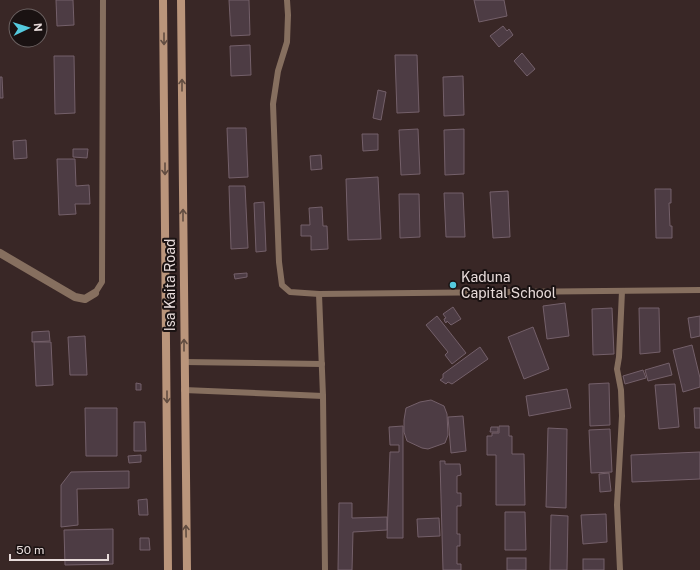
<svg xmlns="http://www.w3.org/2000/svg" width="700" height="570" font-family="'Public Sans',sans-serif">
<rect width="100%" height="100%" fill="#392726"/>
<!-- building -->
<g fill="#4d3c44" stroke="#74606a">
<path d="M56,0H73L74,25L57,26Z"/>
<path d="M229,0H249L250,35L231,36Z"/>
<path d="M474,0H504L507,16L479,22Z"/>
<path d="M503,26L507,31L509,29L513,35L499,47L490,36Z"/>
<path d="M250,45L251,75L231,76L230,46Z"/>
<path d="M522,53L535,69L527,76L514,61Z"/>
<path d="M395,55H417L419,112L397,113Z"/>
<path d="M54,56H74L75,113L55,114Z"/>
<path d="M463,76L464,115L444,116L443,77Z"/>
<path d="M0,77H2L3,98H0Z"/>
<path d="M378,90L386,92L381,120L373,118Z"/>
<path d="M227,128H246L248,177L229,178Z"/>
<path d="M418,129L420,174L401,175L399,130Z"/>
<path d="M464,129V174L445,175L444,130Z"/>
<path d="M362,134H378V150L363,151Z"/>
<path d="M26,140L27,158L14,159L13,141Z"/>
<path d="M73,149H88L87,158L73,157Z"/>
<path d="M321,155L322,169L311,170L310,156Z"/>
<path d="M57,159H75L76,186L89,185L90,204H75L76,214L59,215Z"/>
<path d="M378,177L381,239L348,240L346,179Z"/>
<path d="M229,186H245L248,248L231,249Z"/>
<path d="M655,189H671V203H669L670,226H672V238H656Z"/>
<path d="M508,191L510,237L493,238L490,192Z"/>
<path d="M444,193H463L465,237H446Z"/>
<path d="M399,194H419L420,237L400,238Z"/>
<path d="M264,202L266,251L256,252L254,203Z"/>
<path d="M322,207L323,226H327L328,249L311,250V236H301V225H310L309,208Z"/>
<path d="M247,273V277L235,279L234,274Z"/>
<path d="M565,303L569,336L547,339L543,306Z"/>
<path d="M453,307L461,319L451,325L447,321L446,323L445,322L444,319L446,318L443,314Z"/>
<path d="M612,308L614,354L593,355L592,309Z"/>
<path d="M639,308H659L660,352L640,354Z"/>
<path d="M437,316L466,353L452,364L445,355L448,352L426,325Z"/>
<path d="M700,316V336L691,338L688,318Z"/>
<path d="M533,327L549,369L524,379L508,337Z"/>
<path d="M49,331L50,341L32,342V332Z"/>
<path d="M85,336L87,375H70L68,337Z"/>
<path d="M34,342H51L53,385L36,386Z"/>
<path d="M692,345L700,378V387L683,392L673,350Z"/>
<path d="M480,347L488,359L452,384L448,382L446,384L440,380L443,378V374Z"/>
<path d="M669,363L672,375L648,381L645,370Z"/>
<path d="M643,370L646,378L625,384L623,376Z"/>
<path d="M136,383L141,384V390H136Z"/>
<path d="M609,383L610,425L590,426L589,384Z"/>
<path d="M675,384L679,427L659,429L655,385Z"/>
<path d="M567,389L571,408L529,416L526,396Z"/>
<path d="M431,400L444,406L447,414L448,435L445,443L428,449L422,448L407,441L404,432V420L406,408L420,402Z"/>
<path d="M85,408H117V456H86Z"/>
<path d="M694,408H700V428H695Z"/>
<path d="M463,416L466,451L451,453L448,417Z"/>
<path d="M134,422H145L146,451H134Z"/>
<path d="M403,426V538H387L390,452H399V445H390L389,427Z"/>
<path d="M499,426H509V436H512V454H524L525,505H496V455H487V436H492V433H499Z"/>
<path d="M491,427H498V432H490Z"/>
<path d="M548,428L567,429L566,508L546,507Z"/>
<path d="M610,429L612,472L591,473L589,430Z"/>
<path d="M700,452V479L632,482L631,455Z"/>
<path d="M141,455V462L129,463L128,456Z"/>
<path d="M440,461H445V464H460L461,475L457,476V493H461V506H457V534H460V546H457V564H461V570H443Z"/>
<path d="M129,471V488L77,489L78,525L61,527V485L71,472Z"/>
<path d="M609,473L611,491L600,492L599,474Z"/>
<path d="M147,499L148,515H139L138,500Z"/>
<path d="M339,503H352V518L387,517V530L353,532L352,570H338Z"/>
<path d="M505,512H525L526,550H505Z"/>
<path d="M606,514L607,542L583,544L581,515Z"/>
<path d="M551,515L568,516L567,570H550Z"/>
<path d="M439,518L440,536L418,537L417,519Z"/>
<path d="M113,529V564L65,565L64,530Z"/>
<path d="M140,538H149L150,550H140Z"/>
<rect x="507" y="558" width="19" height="12"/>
<rect x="583" y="559" width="21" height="11"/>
</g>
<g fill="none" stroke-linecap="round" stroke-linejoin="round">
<!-- lane -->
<g stroke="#866f5f" stroke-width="6">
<path d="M287,0L288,15L287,42L278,71L273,104L279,262L282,285L290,292L319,294L700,290"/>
<path d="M95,293L102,282L103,0"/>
<path d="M319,294L323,396L325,570"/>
<path d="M184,362L322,364"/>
<path d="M184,390L323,396"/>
<path d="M620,570L617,505L622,416L621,390L617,369L619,357L622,291"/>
</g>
<!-- street -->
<path stroke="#866f5f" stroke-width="8" d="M0,253L75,297L85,299L95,293"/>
<!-- secondary -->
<g stroke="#ba957b" stroke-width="8">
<path d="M163,0L168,570"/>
<path d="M181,0L187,570"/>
</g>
</g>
<!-- one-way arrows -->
<defs><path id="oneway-shaft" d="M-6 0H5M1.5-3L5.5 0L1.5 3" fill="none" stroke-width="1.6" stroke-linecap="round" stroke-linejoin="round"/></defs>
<g stroke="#624d41">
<use href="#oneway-shaft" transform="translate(164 39) rotate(90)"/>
<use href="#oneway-shaft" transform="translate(182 85) rotate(-90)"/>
<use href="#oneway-shaft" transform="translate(165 169) rotate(90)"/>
<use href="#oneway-shaft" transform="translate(183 215) rotate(-90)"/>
<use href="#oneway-shaft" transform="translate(184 345) rotate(-90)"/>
<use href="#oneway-shaft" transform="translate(167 397) rotate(90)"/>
<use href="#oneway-shaft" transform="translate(186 531) rotate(-91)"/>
</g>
<!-- markers -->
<circle fill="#54cade" stroke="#1a1212" stroke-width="1.5" cx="453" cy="285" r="4"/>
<g text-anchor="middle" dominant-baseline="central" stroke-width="4" stroke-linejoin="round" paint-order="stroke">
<!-- poi labels -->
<g font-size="14" fill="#e7dbda" stroke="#1a1212" text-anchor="start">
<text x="461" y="277">Kaduna<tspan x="461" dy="16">Capital School</tspan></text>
</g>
<!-- street labels -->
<g font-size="14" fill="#e7dbda" stroke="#1a1212">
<text transform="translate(170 285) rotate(-90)">Isa Kaita Road</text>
</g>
</g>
<!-- north arrow -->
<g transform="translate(28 28) rotate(86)"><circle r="19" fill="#1a1212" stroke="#6c6262"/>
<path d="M0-3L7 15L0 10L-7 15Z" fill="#54cade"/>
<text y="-6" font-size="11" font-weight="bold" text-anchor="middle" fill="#e7dbda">N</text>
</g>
<!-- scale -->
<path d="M10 554v6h98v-6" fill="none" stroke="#e7dbda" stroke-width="2"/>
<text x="16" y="554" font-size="12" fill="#e7dbda" stroke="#1a1212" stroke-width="3" paint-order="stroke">50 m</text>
</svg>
